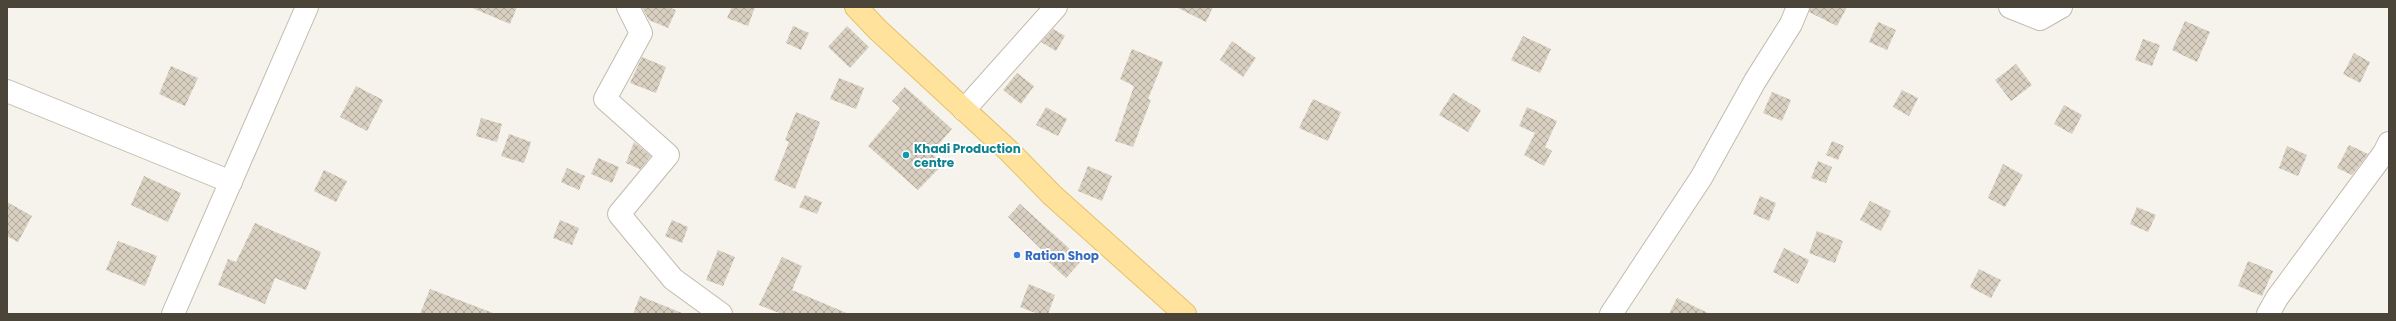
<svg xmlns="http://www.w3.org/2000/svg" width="2396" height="321" font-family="Poppins,sans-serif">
<defs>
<pattern id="building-cross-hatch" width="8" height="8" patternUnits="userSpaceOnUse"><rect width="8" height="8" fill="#d8cfc1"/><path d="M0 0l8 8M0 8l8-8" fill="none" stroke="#b1aa9e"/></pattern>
</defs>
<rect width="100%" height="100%" fill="#f6f3ec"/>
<!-- building -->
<g fill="url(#building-cross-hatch)">
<path d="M470,7H517L510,24Z"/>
<path d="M642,7H668L676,10L668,28L649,20Z"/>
<path d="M732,7H755L748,26L727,18Z"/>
<path d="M1176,7H1213L1206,22Z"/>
<path d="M1810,7H1847L1837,26L1809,12Z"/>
<path d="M2185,21L2210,32L2197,62L2172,50Z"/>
<path d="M1878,22L1896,30L1887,50L1869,42Z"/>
<path d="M793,26L809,33L801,50L786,43Z"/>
<path d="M847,26L869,47L850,68L828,47Z"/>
<path d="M1053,29L1065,36L1056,51L1041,42Z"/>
<path d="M1523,36L1551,49L1540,73L1511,60Z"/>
<path d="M2143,39L2160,45L2152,66L2135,60Z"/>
<path d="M1232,41L1256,58L1243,77L1220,60Z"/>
<path d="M1132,49L1163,62L1148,99L1151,100L1133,147L1115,141L1134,86L1120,79Z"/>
<path d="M2354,53L2370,62L2360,83L2343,74Z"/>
<path d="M642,57L666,67L656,93L630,83Z"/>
<path d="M2016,64L2032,85L2011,101L1995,80Z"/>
<path d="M171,66L198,78L185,106L159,94Z"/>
<path d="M1017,73L1034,86L1021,104L1003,90Z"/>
<path d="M839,78L864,88L856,109L830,99Z"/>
<path d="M356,86L383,100L367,131L340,117Z"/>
<path d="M905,87L952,129L931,153L943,164L918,190L868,146L900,108L892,101Z"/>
<path d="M1902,90L1918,98L1909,116L1893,107Z"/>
<path d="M1772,92L1791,100L1782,121L1763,113Z"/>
<path d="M1453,93L1481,110L1468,132L1439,115Z"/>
<path d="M1313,99L1341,112L1328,141L1299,128Z"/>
<path d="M2064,105L2082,115L2072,134L2054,124Z"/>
<path d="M1046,107L1067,119L1058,136L1036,125Z"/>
<path d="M1527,107L1557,121L1545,147L1552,151L1544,166L1524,155L1535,133L1519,126Z"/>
<path d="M796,112L820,122L795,189L774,180L789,142L785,140Z"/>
<path d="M481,118L502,124L497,142L476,136Z"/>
<path d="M509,134L531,142L524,163L501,156Z"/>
<path d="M1832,141L1844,146L1838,160L1826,155Z"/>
<path d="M634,142L651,156L640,169L626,163Z"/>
<path d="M2349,145L2368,154L2352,175L2337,168Z"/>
<path d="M2287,146L2307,155L2298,176L2279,168Z"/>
<path d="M598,158L619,167L612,183L591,174Z"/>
<path d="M1818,161L1832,167L1826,183L1811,178Z"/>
<path d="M2003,164L2023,175L2005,207L1988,198Z"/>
<path d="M1088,166L1112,176L1102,201L1078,191Z"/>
<path d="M567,168L585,176L579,190L561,182Z"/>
<path d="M324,170L347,181L336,202L314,191Z"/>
<path d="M144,176L181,193L168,222L131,205Z"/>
<path d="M805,195L822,202L817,214L799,207Z"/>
<path d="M1760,196L1776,203L1769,221L1753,214Z"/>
<path d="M1870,201L1891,211L1881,231L1860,220Z"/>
<path d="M7,202L32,216L18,242L7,236Z"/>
<path d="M1020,204L1082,260L1066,278L1041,255L1044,252L1008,217Z"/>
<path d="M2137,207L2156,215L2148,232L2130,224Z"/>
<path d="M560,220L579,228L572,245L553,238Z"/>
<path d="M672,220L688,227L682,243L665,236Z"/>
<path d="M255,223L321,252L306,290L275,278L265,304L218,285L228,259L236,262Z"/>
<path d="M1817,231L1843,241L1835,263L1809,253Z"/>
<path d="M118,241L157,256L145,286L106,270Z"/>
<path d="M1784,248L1809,260L1798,284L1773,272Z"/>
<path d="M718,250L735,257L723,286L706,280Z"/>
<path d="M782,257L802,266L792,290L849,314H782L759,305Z"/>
<path d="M2248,261L2273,271L2262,296L2238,286Z"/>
<path d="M1979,269L2001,280L1991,298L1970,287Z"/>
<path d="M1029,284L1055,295L1048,314H1038L1020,307Z"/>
<path d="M430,289L493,313V314H420Z"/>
<path d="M640,296L682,313V314H633Z"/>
<path d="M1677,298L1710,314H1669Z"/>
</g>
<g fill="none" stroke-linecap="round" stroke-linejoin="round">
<defs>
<g id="minor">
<path d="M628,7L641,33L605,99L668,155L619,214L673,279L721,314"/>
<path d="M2010,7L2040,19L2061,7"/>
<path d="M7,91L231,182"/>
<path d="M964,110L1056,7"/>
<path d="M173,314L307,7"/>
<path d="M1611,314L1701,178L1755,81L1791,24L1798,7"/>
<path d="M2268,314L2277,298L2384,153L2389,143"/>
</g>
<path id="major" d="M856,7L878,30L1010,152L1052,195L1185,314"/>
</defs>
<!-- minor casing -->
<use href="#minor" stroke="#c2bbae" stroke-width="24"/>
<!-- major casing -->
<use href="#major" stroke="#e6c16a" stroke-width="24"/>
<!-- minor -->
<use href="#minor" stroke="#fff" stroke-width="22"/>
<!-- major -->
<use href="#major" stroke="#ffe39c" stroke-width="22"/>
</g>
<!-- markers -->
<circle fill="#0f9aa8" stroke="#fff" stroke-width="1.5" cx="906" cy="155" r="4"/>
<circle fill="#3f7fe0" stroke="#fff" stroke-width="1.5" cx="1017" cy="255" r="4"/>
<g text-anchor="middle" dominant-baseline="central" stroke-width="4" stroke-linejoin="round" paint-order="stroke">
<!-- culture labels -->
<g font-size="12" font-weight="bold" fill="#0d838f" stroke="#fff" text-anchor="start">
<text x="914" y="148">Khadi Production<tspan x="914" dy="14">centre</tspan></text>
</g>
<!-- shop labels -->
<g font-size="12" font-weight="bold" fill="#366cbe" stroke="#fff" text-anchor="start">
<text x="1025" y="255">Ration Shop</text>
</g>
</g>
<!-- border -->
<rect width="2396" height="321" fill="none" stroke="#4b4439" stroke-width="16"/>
</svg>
